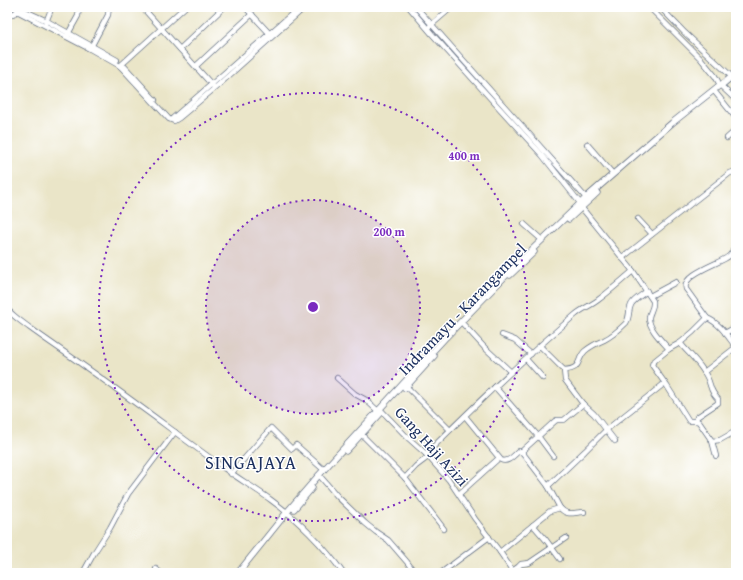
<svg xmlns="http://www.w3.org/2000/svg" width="743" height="580" font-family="'Gentium Book Plus',serif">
<rect width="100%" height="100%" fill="#fff"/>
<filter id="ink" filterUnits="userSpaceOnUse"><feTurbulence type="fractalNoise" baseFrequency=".025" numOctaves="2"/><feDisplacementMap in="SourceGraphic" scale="8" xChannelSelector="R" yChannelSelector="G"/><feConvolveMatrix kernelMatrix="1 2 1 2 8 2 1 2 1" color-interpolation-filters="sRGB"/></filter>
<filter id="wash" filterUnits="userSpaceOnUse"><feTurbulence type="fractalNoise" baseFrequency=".012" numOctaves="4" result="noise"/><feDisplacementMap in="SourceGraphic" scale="16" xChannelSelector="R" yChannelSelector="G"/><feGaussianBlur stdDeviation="0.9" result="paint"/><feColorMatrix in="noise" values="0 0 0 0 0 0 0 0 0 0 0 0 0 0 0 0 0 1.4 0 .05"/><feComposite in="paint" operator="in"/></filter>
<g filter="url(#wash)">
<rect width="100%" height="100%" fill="#eae5c8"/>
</g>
<g filter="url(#ink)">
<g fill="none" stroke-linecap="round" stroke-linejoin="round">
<defs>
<g id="minor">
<path d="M16,7L19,12L90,49L120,66L169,119L174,121L179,118L215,88L305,7"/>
<path d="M20,7L23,10L47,21L117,60"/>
<path d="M142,7L213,86"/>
<path d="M245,7L270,34"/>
<path d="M409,7L432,34L542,155L580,203L581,207L633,271L653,301C654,308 650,311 649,317C648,328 662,341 669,349"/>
<path d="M416,7L587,199"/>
<path d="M649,7L701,59L715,76L720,85L736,100"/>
<path d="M660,7L685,33L732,77"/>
<path d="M7,17L20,10"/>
<path d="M46,22L50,12L51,7"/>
<path d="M430,26L452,7"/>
<path d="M68,34L78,16L79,7"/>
<path d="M91,47L108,15L109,7"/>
<path d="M180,49L224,7"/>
<path d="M120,66L185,7"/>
<path d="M196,66L252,14"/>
<path d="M125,67L155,100"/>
<path d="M715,92L736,118"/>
<path d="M173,118L300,7"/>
<path d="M727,138L736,130"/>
<path d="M587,144L613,174"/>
<path d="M638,219L652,234"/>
<path d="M524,224L542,240"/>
<path d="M736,241C734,246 734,252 729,256C721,263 681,274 686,289L707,318C720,323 728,337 736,347"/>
<path d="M622,258L730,173L733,172L736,174"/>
<path d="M650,296L676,282"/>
<path d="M7,309C13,316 22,322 30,328C48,341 66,353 84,366C131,399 177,434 224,468C239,479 256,489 271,500C296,518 325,547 343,573"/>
<path d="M707,318L693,332L680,343L669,349L653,362L652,365L667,386L689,421H697L699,422L712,441L716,456"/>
<path d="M463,324L484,347L511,372"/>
<path d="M725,333L736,327"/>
<path d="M502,335L515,340L531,354"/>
<path d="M680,343C689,354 701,364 707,377C712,387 709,390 718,399V403L697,417L696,421"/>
<path d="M540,346L564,370C583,369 576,359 585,351C591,346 597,343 604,340C612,336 620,329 626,323C630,317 628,311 631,305C633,300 642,295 647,291"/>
<path d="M526,359L543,378"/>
<path d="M564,370L565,380L583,404L594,414L615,441"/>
<path d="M704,372L736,347"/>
<path d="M337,378L355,394L366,400L378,411"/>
<path d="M406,386L450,430"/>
<path d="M495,387L538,436L553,456"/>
<path d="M380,409L407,437L426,454L449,480L475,519L500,552L514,573"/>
<path d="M465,416L501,460C508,463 513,456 519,451L522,452L548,486L560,508"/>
<path d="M360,433L405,478L444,529"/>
<path d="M712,441L720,440L736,431"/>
<path d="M521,452L555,421L557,420H564L583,404"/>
<path d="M426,454C474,406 523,359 575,315C582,309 590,306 598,300C610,291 621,281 633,271"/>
<path d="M231,474L271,428L292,449L296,445L324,470"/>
<path d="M319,475L338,497L365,523L376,532L388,540L407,562L415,573"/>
<path d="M405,478L416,466L428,457"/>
<path d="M548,486L585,451L606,430L665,383"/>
<path d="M459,494L499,458"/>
<path d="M533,525L546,540L560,559"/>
<path d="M500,552L550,511L560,508C568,517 574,512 584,512"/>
<path d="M156,569L161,573"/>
<path d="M83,573L94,553L110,528L128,494L175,432"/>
<path d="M441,573L489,537"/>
<path d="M509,573L518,567L521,564L529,563L566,538"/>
</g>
<g id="major">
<path d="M569,219L597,193"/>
<path d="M510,275L534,252"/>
<path d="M405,388L434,356"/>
<path d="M346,451L381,413"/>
<path d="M294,509L312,488"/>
<path d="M238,573L287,512L319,475L446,337L516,265L588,196L672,123L720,85L723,84L736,73"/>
</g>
</defs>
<!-- minor casing -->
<use href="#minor" stroke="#636f83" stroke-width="6"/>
<!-- major casing -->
<use href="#major" stroke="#636f83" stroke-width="7"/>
<!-- minor -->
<use href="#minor" stroke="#fff" stroke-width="4.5"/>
<!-- major -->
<use href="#major" stroke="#fff" stroke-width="5.5"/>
</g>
</g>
<!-- distance rings -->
<circle cx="313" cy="307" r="107" fill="#7b2cbf" fill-opacity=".12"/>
<g fill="none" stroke="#7b2cbf" stroke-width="2" stroke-dasharray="2 4">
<circle cx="313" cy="307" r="107"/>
<circle cx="313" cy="307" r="214"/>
</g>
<g text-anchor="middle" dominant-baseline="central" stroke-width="3" stroke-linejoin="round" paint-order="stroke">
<!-- street labels -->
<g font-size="16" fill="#1b2f5e" stroke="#fff">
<text transform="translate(462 309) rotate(-46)">Indramayu - Karangampel</text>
<text transform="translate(432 446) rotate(48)">Gang Haji Azizi</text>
</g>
<!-- quarter labels -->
<g font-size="18" letter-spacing="1" fill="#1b2f5e" stroke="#fff">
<text x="251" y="462">SINGAJAYA</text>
</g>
</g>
<circle cx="313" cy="307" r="6" fill="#7b2cbf" stroke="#fff" stroke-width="2"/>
<g font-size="12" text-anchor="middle" font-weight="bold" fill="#7b2cbf" stroke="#fff" stroke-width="3" stroke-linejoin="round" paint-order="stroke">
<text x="464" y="160">400 m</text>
<text x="389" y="236">200 m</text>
</g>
<!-- margin -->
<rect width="743" height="580" fill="none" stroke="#fff" stroke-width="24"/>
</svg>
